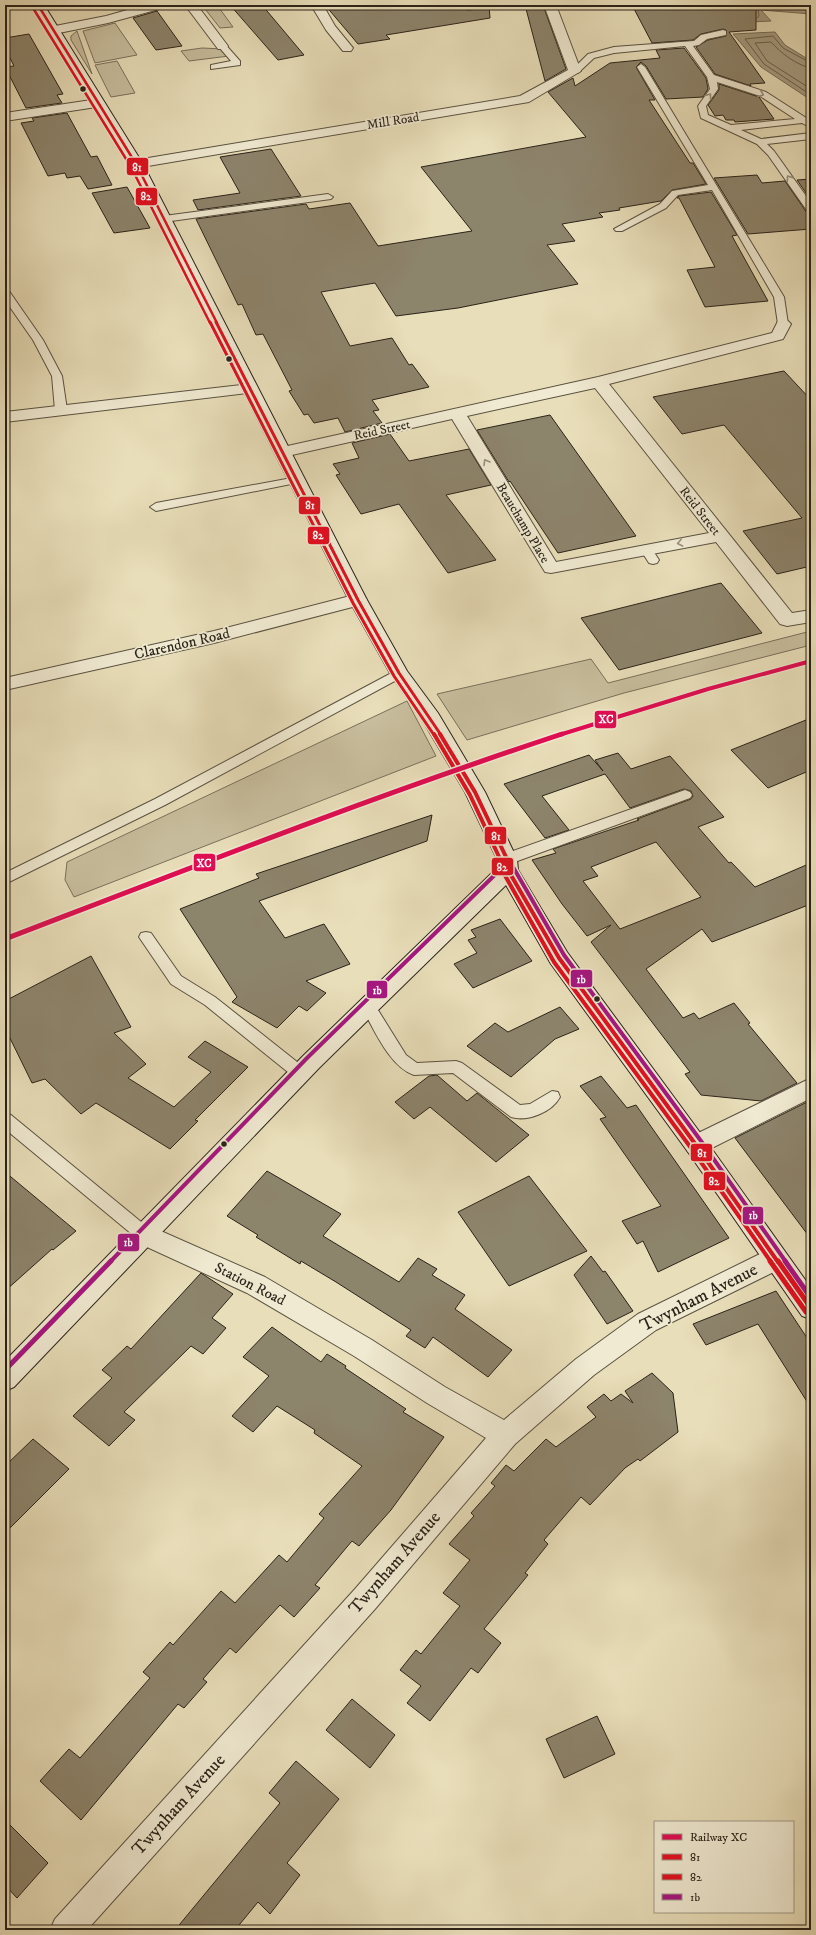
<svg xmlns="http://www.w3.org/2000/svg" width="816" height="1935" font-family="'IM FELL DW Pica',serif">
<rect width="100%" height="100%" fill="#e8deb9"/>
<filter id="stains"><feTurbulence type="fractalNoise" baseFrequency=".005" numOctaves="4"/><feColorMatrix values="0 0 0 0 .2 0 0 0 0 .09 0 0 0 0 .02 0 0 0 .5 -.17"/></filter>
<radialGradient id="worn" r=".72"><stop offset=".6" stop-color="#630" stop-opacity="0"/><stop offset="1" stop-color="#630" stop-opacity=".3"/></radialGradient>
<!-- green -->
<g fill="#c8be9e" stroke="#79705c">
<path d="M202,5H217L233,27L220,28Z"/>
<path d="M115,23L137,55L95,63L83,31Z"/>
<path d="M77,31L92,74L71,40V36Z"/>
<path d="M202,48L224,49L229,56L189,61L181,51Z"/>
<path d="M117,61L135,93L111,97L95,65Z"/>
<path d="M811,631V645L624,693L467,740L437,694L591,659L608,683Z"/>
<path d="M407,701L436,756L74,897L65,880L67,862Z"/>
</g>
<!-- water -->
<g fill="#a79e83" stroke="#756d59">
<path d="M712,5H811V14L761,10L771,21L728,23Z"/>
<path d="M775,32L785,45L811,61V100L761,67L733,34Z"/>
</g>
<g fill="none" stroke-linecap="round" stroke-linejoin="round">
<!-- shore -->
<g stroke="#68604e" stroke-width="1">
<path d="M757,18L759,16L758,9L762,7L811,10"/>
<path d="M811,63L783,48L773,36L745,39L764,64L811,95"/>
<path d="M811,68C796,65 781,53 771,42L755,43L767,61L811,89"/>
</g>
</g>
<!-- building -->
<g fill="#8d846c" stroke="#2a2319" fill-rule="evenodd">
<path d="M230,5H262L304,55L278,60Z"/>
<path d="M325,5H454L457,8L468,10L478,9L481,5H489L490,18L386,35L390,39L358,44Z"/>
<path d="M525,5H543L566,69L545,81Z"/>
<path d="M632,5H756V30L729,32L765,83L750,84L751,86L715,74L696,47L708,40L726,36V30L723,29L701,34L693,40L652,43Z"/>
<path d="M157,11L182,46L156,50L133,18Z"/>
<path d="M29,34L63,94L57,95L62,103L26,108L5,67L14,66L5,48V38Z"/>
<path d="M684,48L706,78L708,89L703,97L666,99L646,66L641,62L636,67L655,100H649L690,163H693L706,184L672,190L661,201L619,208L620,210L599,213L603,217L562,224L575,241L547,245L578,284L458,308L396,316L375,283L321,292L350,346L392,338L409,365L412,364L429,387L372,400L379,410L373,411L382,423L345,432L338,418L314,423L308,414L304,415L289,391L292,390L263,334L256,335L242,304L238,305L196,219L306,204L309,209L350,203L378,246L472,231L421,167L586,137L548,92L573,78L575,86L610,63L660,58L656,50Z"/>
<path d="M719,84L759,97L774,119L735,122L734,120H726L723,115L715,116L708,105L719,90Z"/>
<path d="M67,113L91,157L97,156L112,185L88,189L80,176L67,178L65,173L48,176L21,123L34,121L32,118Z"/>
<path d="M271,149L301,196L198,210L193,200L240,193L220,157Z"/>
<path d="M757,175L762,183L785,181L807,213L811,214V229L748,234L714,178Z"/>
<path d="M811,179V200L797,180Z"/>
<path d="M127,187L150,228L114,233L92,193Z"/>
<path d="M711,192L737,235L732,236L768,301L705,307L687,270L715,267L679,198H677L679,196Z"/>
<path d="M784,371L811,400V566L777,574L743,531L802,518L724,425L682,434L653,397Z"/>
<path d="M550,415L636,536L558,553L510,481L509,482L477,430Z"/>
<path d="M390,434L409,461L469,449L491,485L446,495L496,560L448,573L399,504L361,514L336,475L340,474L333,464L359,458L352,443Z"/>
<path d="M721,583L762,633L619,670L581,618Z"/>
<path d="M811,718V770L768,788L731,750Z"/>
<path d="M618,753L631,769L670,756L724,817L698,827L729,863L731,862L755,887L811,863V904L712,942L702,929L646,969L683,1018L694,1013L699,1019L734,1003L750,1023L748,1024L797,1083L761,1101L701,1095L685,1074L690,1072L591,942L611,925L587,936L562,904L532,860L556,853L553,849L639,820L637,819L691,799L693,796L691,791L684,789L630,808L605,774L542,796L569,830L545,838L504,784L589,755L603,771L595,760ZM656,842L701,897L620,929L583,881L598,876L591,867Z"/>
<path d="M432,815L427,841L259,901L285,938L324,924L350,964L306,981L326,993L307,1011L299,1006L277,1028L232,1002L237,997L180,909L259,878L256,874Z"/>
<path d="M500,919L532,961L473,988L454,964L477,953L468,940L476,937L471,930Z"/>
<path d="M91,956L131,1027L114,1033L146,1064L128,1078L174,1107L211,1072L188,1057L205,1041L248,1067L195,1120L198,1121L170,1149L96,1103L81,1114L45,1079L32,1083L5,1028V1001Z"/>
<path d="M560,1007L579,1029L555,1039L511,1077L467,1046L495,1023L508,1032Z"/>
<path d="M437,1075L467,1101L477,1093L529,1135L496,1162L430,1107L414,1119L395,1102L429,1076Z"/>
<path d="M601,1076L627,1108L636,1105L729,1238L658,1272L643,1241L637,1244L622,1221L661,1206L600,1119L606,1117L580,1086Z"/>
<path d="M811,1100V1239L735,1138Z"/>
<path d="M267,1171L341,1214L323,1236L399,1282L418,1258L437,1269L432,1275L465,1295L455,1309L512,1350L488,1377L433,1337L425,1348L406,1336L411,1330L336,1282L301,1261L300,1264L256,1237L258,1235L227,1216Z"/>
<path d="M5,1172L76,1231L53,1250L52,1249L5,1291Z"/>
<path d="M529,1176L587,1251L509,1286L458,1212Z"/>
<path d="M591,1256L603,1272L605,1271L633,1311L607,1324L574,1275Z"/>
<path d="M201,1273L233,1294L212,1318L226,1328L203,1354L191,1346L124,1412L135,1420L109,1446L73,1416L112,1378L102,1370L127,1346L131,1349Z"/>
<path d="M776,1291L811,1344V1408L758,1324L706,1345L693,1324Z"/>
<path d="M272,1327L321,1362L327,1354L346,1366L345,1368L406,1409L403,1412L444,1437L391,1510L359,1546L352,1541L315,1585L320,1588L294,1617L280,1605L236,1653L230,1648L203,1679L207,1682L184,1708L178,1704L81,1820L40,1781L69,1749L80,1758L150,1678L143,1672L170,1642L173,1645L221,1591L235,1603L279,1555L287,1562L324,1518L319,1514L362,1466L314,1433L315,1430L277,1406L253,1432L232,1416L269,1376L243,1357Z"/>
<path d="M652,1373L673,1393L678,1432L640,1461L638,1459L625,1468L590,1505L581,1497L544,1540L548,1544L525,1573L528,1575L484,1629L501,1643L478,1673L471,1668L430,1721L407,1703L421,1686L400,1670L416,1650L421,1654L460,1606L443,1593L470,1560L449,1544L474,1516L471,1513L495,1486L491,1483L506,1465L514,1471L546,1439L556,1447L596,1417L587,1407L604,1394L611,1401L621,1394L633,1403L625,1391Z"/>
<path d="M33,1439L69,1469L5,1533V1466Z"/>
<path d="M352,1699L395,1735L370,1768L326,1730Z"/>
<path d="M597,1716L615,1754L564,1778L546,1739Z"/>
<path d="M296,1761L339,1799L287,1863L300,1875L270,1914L258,1902L235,1930H175L280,1803L269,1793Z"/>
<path d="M5,1820L48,1863L17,1898L5,1885Z"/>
</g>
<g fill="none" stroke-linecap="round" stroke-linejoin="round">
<defs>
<g id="service">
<path d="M455,5H479L480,6C475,10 460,9 455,5Z"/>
<path d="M723,30L726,31V35L707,39L699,45L693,46L714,75L766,92L811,121V128L802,123L741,130L761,139L811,133V139L767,144L774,151L811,203V213L808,212L768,155L757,144L701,118L698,106L710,89L707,77L685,46L614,53L594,58L578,73H572L571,71L588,54L614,47L694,41L701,35ZM717,82L760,96L795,119L731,125L708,115L706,106L718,89Z"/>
<path d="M222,43L225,44L240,61V65L211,69V65L231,61L218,46Z"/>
<path d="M641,64L645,67L784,297L788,324L787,326H779L778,324L774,297L712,190L678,195L666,208L622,231H616L614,229L660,204L672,191L708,185L637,67Z"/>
<path d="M328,194L333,197L331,199L164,222L159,219L164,216Z"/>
<path d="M5,290L9,291L43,340L62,376L67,410L65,412L61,413L55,410L52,376L33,340L5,300Z"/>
<path d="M297,477L301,478L303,480L301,482L156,511L150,507L156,503Z"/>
<path d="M646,545L650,546L659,560L657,563L653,564L649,563L640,549Z"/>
<path d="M399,669L404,670L405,673L404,676L165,805L5,884V873L155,799Z"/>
<path d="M685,790L690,792L692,795L690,798L512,863L507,864L502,863L500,859L502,855Z"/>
<path d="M146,932L151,933L181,976L215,997L306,1069L308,1073L306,1077L300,1079L294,1077L205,1005L171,984L139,937L141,933Z"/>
<path d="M368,1000L373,1002L406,1055L417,1063L456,1061L462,1063L520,1105L530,1104L552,1091L558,1092L560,1097C552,1112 528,1122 511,1117L453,1073L414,1075C390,1067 375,1031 363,1010L360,1006L363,1002Z"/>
<path d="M5,1113L11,1115L151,1230L153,1235L151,1240L145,1242L139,1240L5,1129Z"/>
</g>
<g id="minor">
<path d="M145,5H165L163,8L108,23L54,34L48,30L50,27L106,16Z"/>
<path d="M185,5H197L228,46L226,49H218Z"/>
<path d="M311,5H323L335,26L353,48L351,51H343L326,30Z"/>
<path d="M544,5H556L581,71L529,102L136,168L131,167L129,164L131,161L136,160L520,96L568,70Z"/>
<path d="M98,99L105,103L103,106L5,121V113Z"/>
<path d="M783,319L788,321L791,324L783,339L609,384L792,613L811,610V622L787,626L780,624L716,542L551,573L545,572L452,419L283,457L277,456L275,452L277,448L283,447L598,377L772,333L778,321ZM595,388L709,533L556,562L467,416Z"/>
<path d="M250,384L256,386L258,389L256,392L5,422V412Z"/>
<path d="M358,594L364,596L367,600L364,604L214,643L5,690V678L214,631Z"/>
<path d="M811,1078V1098L704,1152L696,1155L688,1152L684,1145L688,1138Z"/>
<path d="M145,1224L265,1277L372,1340L445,1387L504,1420L576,1359L638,1314L766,1251L775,1248L784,1251L788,1259L784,1267L656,1330L594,1375L515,1444L375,1609L87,1930H50L55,1919L355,1589L486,1438L427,1403L354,1356L247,1293L136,1242L133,1235L136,1228Z"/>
</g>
<path id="secondary" d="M32,5H44L143,164L367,600L407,671L438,713L485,792L517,859L518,870L567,952L704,1138L811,1288V1319L802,1316L688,1152L551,964L506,885L319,1068L14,1387L5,1391V1361L303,1056L497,868V859L465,792L423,721L390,673L349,600L129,164Z"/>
</defs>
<!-- service casing -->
<use href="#service" stroke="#5a5241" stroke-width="2"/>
<!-- minor casing -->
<use href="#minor" stroke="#5a5241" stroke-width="2"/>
<!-- secondary casing -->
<use href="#secondary" stroke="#2a2319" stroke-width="2"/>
<!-- service -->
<use href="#service" fill="#f0ead2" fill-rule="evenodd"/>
<!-- minor -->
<use href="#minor" fill="#f0ead2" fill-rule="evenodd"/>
<!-- secondary -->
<use href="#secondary" fill="#f0ead2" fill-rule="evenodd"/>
<defs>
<path id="bus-1-far3" d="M38,5L136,164L217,323"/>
<path id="bus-1-far2" d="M216,322L358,600L399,673L441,735"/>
<path id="bus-1-far1" d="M440,734L475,792L507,859L508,870L559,958L696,1145L778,1262"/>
<path id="bus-1" d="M778,1261L811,1308"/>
<path id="bus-2-far3" d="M33,8L131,167L210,323"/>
<path id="bus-2-far2" d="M210,322L353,603L394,676L434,735"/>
<path id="bus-2-far1" d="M434,734L470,795L501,861L503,872L554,962L691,1148L771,1262"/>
<path id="bus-2" d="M770,1261L806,1312"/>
<g id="bus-3-far1">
<path d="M513,867L564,955L701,1141L786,1262"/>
<path d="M110,1262L307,1058L504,866"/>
</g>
<g id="bus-3">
<path d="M785,1261L811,1298"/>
<path d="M5,1370L111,1261"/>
</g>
</defs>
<!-- bus-1-far3 casing -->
<use href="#bus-1-far3" stroke="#f0ead2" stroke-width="4.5"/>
<!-- bus-1-far2 casing -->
<use href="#bus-1-far2" stroke="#f0ead2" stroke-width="5.5"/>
<!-- bus-1-far1 casing -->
<use href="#bus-1-far1" stroke="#f0ead2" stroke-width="7"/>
<!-- bus-1 casing -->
<use href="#bus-1" stroke="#f0ead2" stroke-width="8"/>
<!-- bus-2-far3 casing -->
<use href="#bus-2-far3" stroke="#f0ead2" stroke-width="4.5"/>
<!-- bus-2-far2 casing -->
<use href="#bus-2-far2" stroke="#f0ead2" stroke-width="5.5"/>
<!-- bus-2-far1 casing -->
<use href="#bus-2-far1" stroke="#f0ead2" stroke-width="7"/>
<!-- bus-2 casing -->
<use href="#bus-2" stroke="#f0ead2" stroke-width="8"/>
<!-- bus-3-far1 casing -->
<use href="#bus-3-far1" stroke="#f0ead2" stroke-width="7"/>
<!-- bus-3 casing -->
<use href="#bus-3" stroke="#f0ead2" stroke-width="8"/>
<!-- bus-1-far3 -->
<use href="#bus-1-far3" stroke="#e01021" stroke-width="2.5"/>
<!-- bus-1-far2 -->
<use href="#bus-1-far2" stroke="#e01021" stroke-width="3"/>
<!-- bus-1-far1 -->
<use href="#bus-1-far1" stroke="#e01021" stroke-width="4"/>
<!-- bus-1 -->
<use href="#bus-1" stroke="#e01021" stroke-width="5"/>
<!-- bus-2-far3 -->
<use href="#bus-2-far3" stroke="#e01021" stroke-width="2.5"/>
<!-- bus-2-far2 -->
<use href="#bus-2-far2" stroke="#e01021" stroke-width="3"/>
<!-- bus-2-far1 -->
<use href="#bus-2-far1" stroke="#e01021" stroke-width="4"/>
<!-- bus-2 -->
<use href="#bus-2" stroke="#e01021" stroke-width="5"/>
<!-- bus-3-far1 -->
<use href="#bus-3-far1" stroke="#a61680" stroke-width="4"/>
<!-- bus-3 -->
<use href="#bus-3" stroke="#a61680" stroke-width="5"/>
<defs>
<path id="rail-1-far1" d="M559,735L708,689L811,661"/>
<path id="rail-1" d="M5,939C190,868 374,796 562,734"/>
</defs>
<!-- rail-1-far1 casing -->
<use href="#rail-1-far1" stroke="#f0ead2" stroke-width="6"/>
<!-- rail-1 casing -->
<use href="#rail-1" stroke="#f0ead2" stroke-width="8"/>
<!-- rail-1-far1 -->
<use href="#rail-1-far1" stroke="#df0d52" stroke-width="4"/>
<!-- rail-1 -->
<use href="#rail-1" stroke="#df0d52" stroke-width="5"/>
</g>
<!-- one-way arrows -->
<defs><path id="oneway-chevron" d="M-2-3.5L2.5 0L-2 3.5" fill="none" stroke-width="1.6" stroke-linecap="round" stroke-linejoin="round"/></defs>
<g stroke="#97907f">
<use href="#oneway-chevron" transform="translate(761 94) rotate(23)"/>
<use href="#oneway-chevron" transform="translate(709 96) rotate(-54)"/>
<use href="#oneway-chevron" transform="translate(789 178) rotate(-125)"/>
<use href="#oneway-chevron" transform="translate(486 462) rotate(-121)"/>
<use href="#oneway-chevron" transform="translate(680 543) rotate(169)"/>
</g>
<!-- markers -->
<g fill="#2a2319" stroke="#f0ead2" stroke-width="1.5">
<circle cx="83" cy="89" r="3.5"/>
<circle cx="229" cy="359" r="3.5"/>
<circle cx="597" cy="999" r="3.5"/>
<circle cx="224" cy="1144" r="3.5"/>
</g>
<g text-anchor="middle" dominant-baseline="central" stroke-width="3.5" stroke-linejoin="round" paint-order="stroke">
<!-- far-street labels -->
<g font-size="13" fill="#2a2319" stroke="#f0ead2">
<text transform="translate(393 121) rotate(-9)">Mill Road</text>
<text transform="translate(382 430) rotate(-12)">Reid Street</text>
<text transform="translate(700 511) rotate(52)">Reid Street</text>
<text transform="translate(523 523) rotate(59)">Beauchamp Place</text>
</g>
<!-- street labels -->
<g font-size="15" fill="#2a2319" stroke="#f0ead2">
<text transform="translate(182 644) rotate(-13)">Clarendon Road</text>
<text transform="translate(250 1284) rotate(27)">Station Road</text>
</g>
<!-- near-street labels -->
<g font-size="18" fill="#2a2319" stroke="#f0ead2">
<text transform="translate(699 1298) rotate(-27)">Twynham Avenue</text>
<text transform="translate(395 1563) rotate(-49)">Twynham Avenue</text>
<text transform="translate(179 1805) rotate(-48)">Twynham Avenue</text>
</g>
</g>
<g stroke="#f0ead2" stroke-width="1.5">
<rect x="126" y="157" width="23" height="19" rx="4" fill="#e01021"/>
<rect x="135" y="187" width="23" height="19" rx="4" fill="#e01021"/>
<rect x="298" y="496" width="23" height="19" rx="4" fill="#e01021"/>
<rect x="307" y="526" width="23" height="19" rx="4" fill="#e01021"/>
<rect x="594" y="710" width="23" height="19" rx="4" fill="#df0d52"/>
<rect x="484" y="826" width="23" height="19" rx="4" fill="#e01021"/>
<rect x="193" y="853" width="23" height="19" rx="4" fill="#df0d52"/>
<rect x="491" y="857" width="23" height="19" rx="4" fill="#e01021"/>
<rect x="570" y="969" width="23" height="19" rx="4" fill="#a61680"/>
<rect x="366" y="980" width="22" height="19" rx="4" fill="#a61680"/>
<rect x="690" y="1143" width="23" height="19" rx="4" fill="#e01021"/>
<rect x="703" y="1171" width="23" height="20" rx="4" fill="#e01021"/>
<rect x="742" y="1206" width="22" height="19" rx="4" fill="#a61680"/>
<rect x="117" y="1233" width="23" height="19" rx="4" fill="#a61680"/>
</g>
<g font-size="11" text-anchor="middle" font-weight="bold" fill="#fff">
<text x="137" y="171">81</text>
<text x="146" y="200">82</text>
<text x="310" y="509">81</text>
<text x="318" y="539">82</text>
<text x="606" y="723">XC</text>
<text x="496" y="840">81</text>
<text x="204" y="867">XC</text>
<text x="502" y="871">82</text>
<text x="581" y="983">1b</text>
<text x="377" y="994">1b</text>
<text x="702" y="1157">81</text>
<text x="714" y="1185">82</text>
<text x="753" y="1219">1b</text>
<text x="128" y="1246">1b</text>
</g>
<!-- margin -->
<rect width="816" height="1935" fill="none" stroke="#e8deb9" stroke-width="20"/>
<rect x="6" y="6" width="804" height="1923" fill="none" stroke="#2a2319" stroke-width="2"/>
<rect x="10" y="10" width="796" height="1915" fill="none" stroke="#2a2319"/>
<!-- legend -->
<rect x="654" y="1821" width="140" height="92" fill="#f0ead2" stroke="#a19a88"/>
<rect x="662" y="1834" width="20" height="6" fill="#df0d52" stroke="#a19a88"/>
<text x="690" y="1841" font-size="12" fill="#2a2319">Railway XC</text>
<rect x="662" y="1854" width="20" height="6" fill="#e01021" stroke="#a19a88"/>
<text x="690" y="1861" font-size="12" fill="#2a2319">81</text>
<rect x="662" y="1874" width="20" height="6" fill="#e01021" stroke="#a19a88"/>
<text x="690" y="1881" font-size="12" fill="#2a2319">82</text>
<rect x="662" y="1894" width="20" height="6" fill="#a61680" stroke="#a19a88"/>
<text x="690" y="1901" font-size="12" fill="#2a2319">1b</text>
<rect width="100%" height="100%" filter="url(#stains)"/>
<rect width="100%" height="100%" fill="url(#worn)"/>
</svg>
